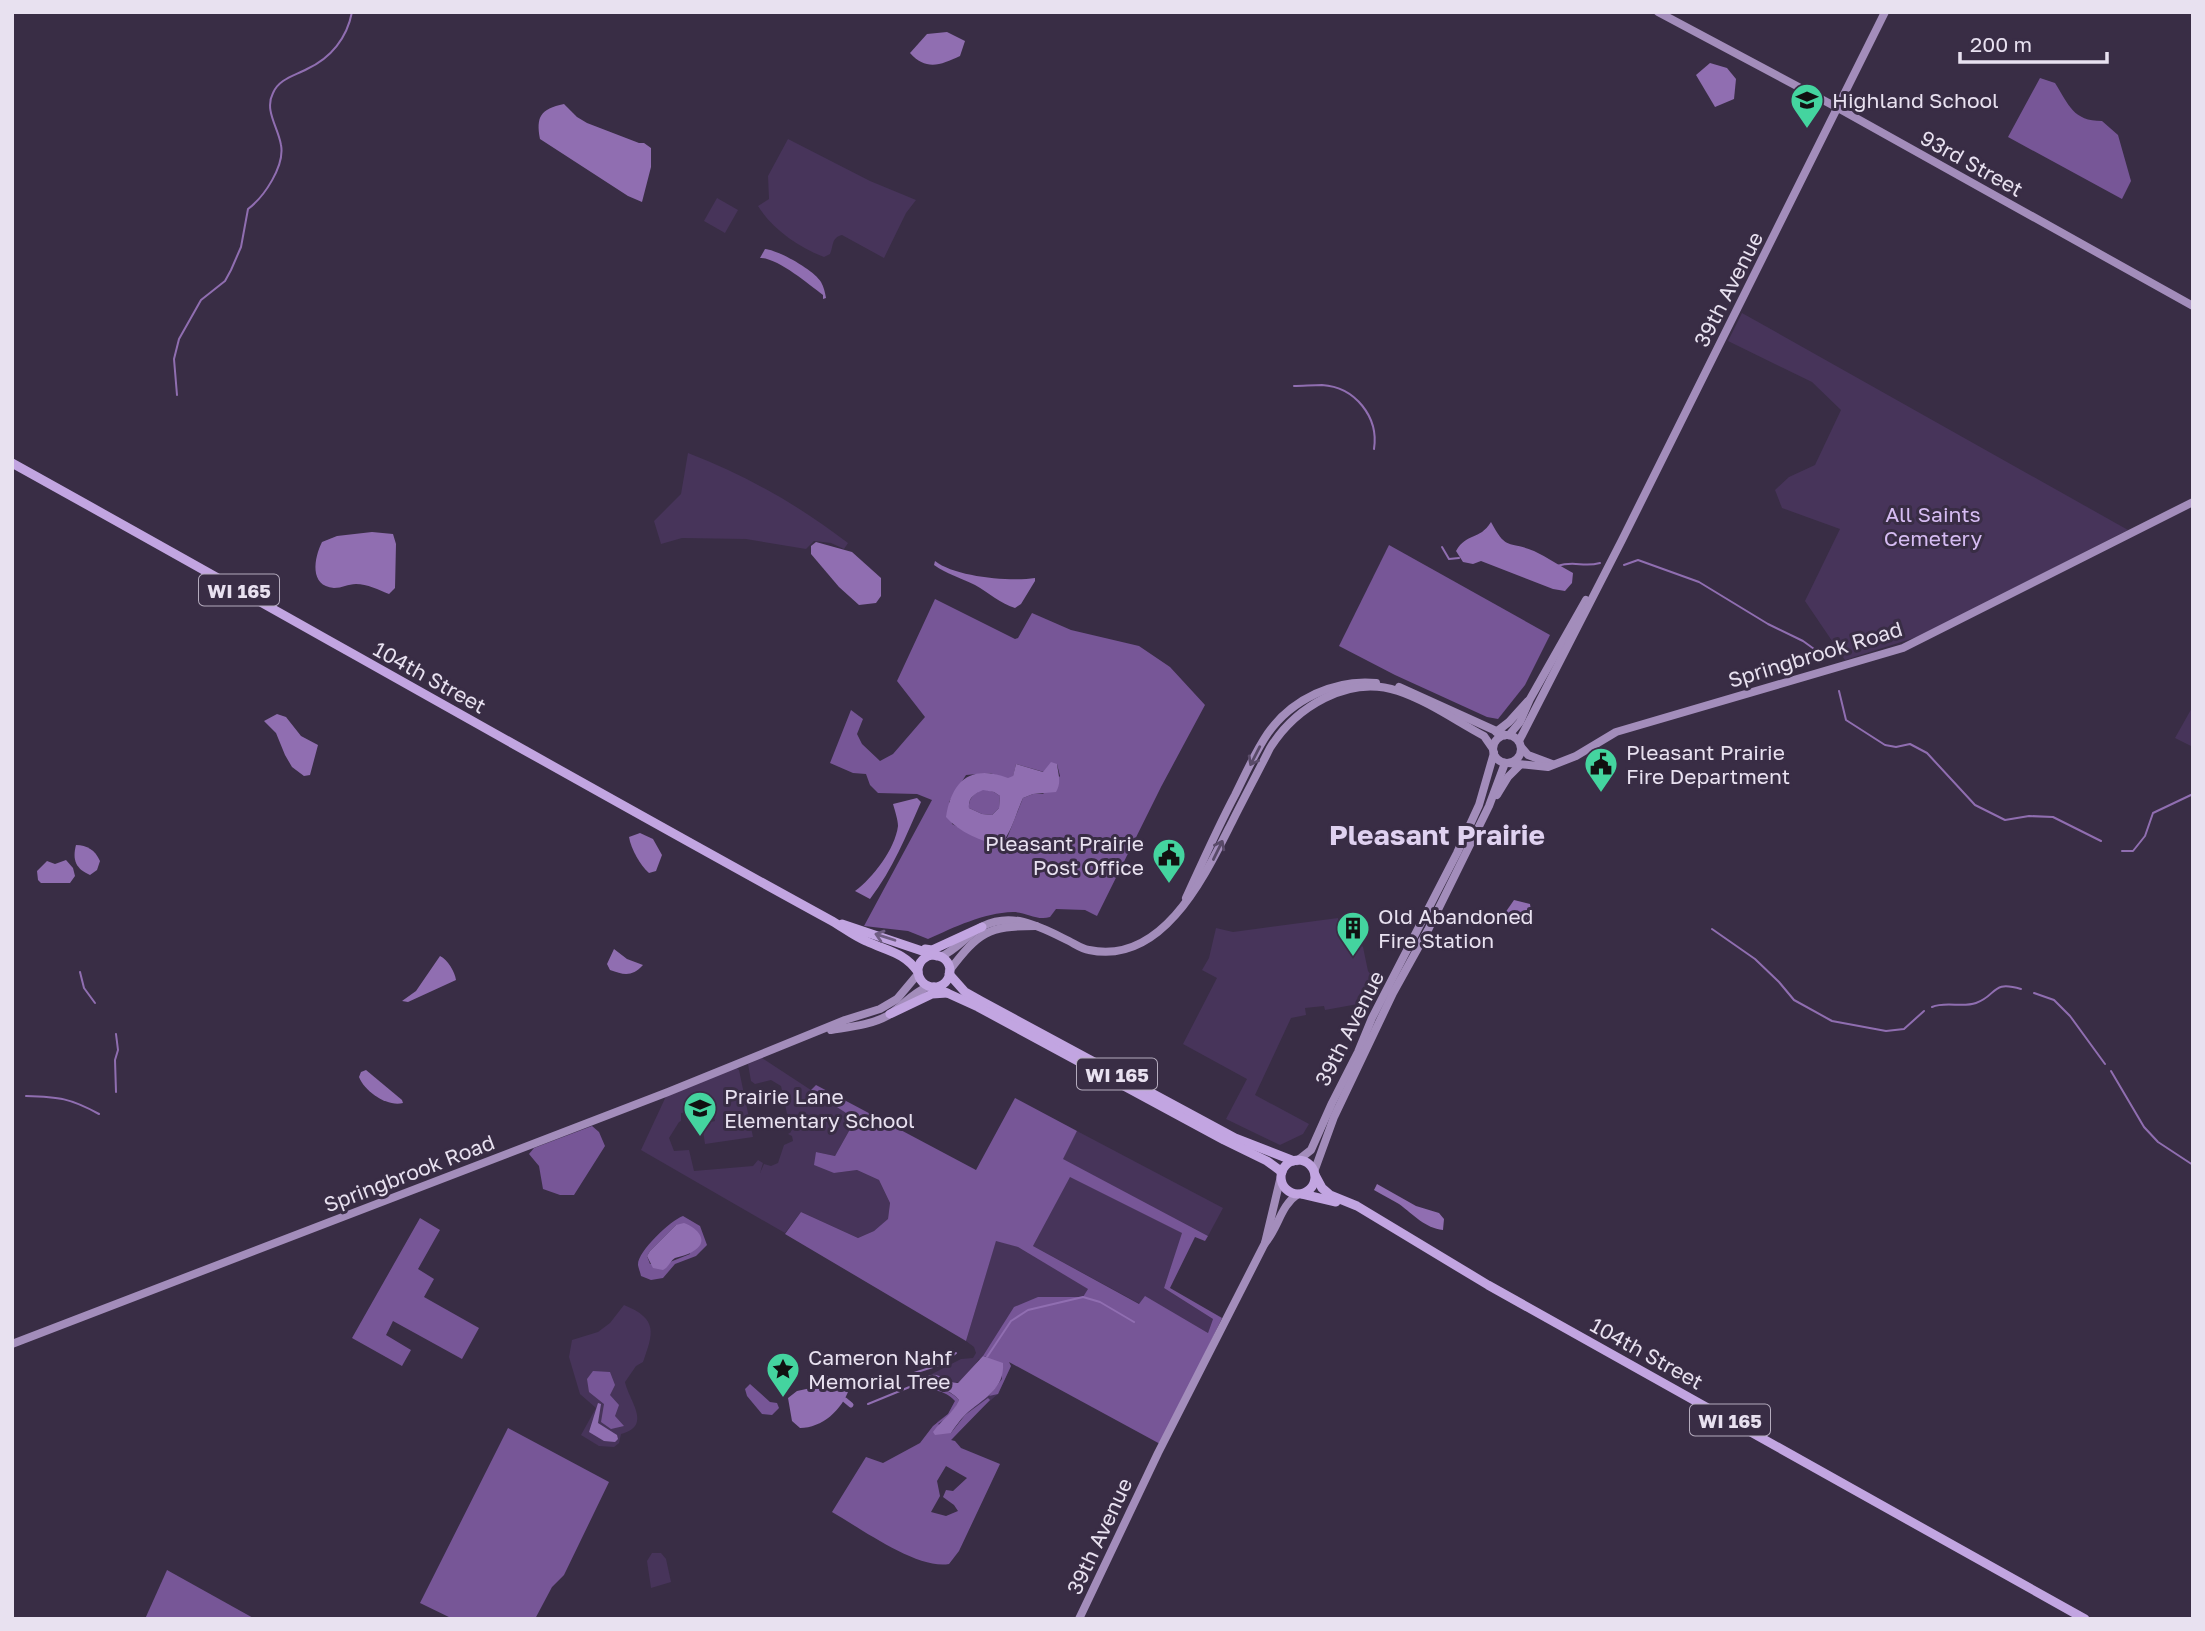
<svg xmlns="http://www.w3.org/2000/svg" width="2205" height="1631" font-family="'Golos Text',sans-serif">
<rect width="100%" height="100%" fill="#392d45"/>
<!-- green -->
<g fill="#47345a">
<path d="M788,139L870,181L916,200L906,213L884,258L842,235C831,238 834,245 830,254L824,257C800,248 772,229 758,206L769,199L768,176Z"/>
<path d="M717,198L738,210L725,233L704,221Z"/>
<path d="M1742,313L2128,530L1920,636L1845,660L1805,601L1840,529L1782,508L1775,490L1789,477L1815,465L1841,410L1812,382L1728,341Z"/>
<path d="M688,453C747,476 797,504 848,543L844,549L831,543L814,541L806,549L746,539L682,538L661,544L654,521L681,494Z"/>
<path d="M2193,706V747L2175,738Z"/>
<path d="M1338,918C1339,935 1353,936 1363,947L1368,971L1377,983L1369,1000L1358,1004L1325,1010L1324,1006L1305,1008L1306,1015L1291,1018L1255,1095L1309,1124L1303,1134L1280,1145L1226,1119L1247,1079L1183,1044L1217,978L1202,970L1209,958L1216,928L1233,932Z"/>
<path d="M762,1058L846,1113L849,1131L835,1156L816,1152L834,1173L857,1170L879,1180L890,1203L888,1220L874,1231L858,1238L801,1212L785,1233L641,1150L668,1092L736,1067L739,1070L753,1137L705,1144L702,1124L715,1121L712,1109L681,1113V1121L679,1122L669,1138L674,1151L689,1150L694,1171L753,1166L758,1160L763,1163L760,1173L764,1164L771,1166L778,1163L784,1145L793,1141L792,1136L788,1134L791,1132L781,1086L771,1080L755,1084L751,1081L748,1064Z"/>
<path d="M1077,1131L1223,1208L1208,1236L1062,1159Z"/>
<path d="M1070,1176L1183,1233L1164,1288L1213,1319L1208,1333L1145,1297L1140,1304L1033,1246Z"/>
<path d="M996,1240L1018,1247L1097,1294L1006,1361L1011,1366L998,1394L971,1417L951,1441L919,1448L938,1421L948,1414L955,1401C944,1388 933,1394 919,1380L928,1376V1381L945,1388L959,1400L951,1433L1004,1368L979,1359C974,1366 965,1383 954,1383C948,1383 939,1376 932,1374L961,1359L973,1358L976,1353L974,1347L966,1341Z"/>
<path d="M624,1305C659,1319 653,1334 643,1362L636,1366L625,1382C629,1401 653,1426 621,1434L619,1443L614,1447L599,1446L581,1435L596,1408L580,1394L569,1357L572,1340L598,1332L610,1323Z"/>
<path d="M652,1553H661L666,1559L671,1582L651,1588L647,1561Z"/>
</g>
<!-- forest -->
<g fill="#775697" fill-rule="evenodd">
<path d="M2040,78L2055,83C2069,105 2073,121 2102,121L2118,135L2131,181L2122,199L2008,137Z"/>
<path d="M1389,545L1550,635L1525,685L1498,719L1487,717L1395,675L1339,646Z"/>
<path d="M935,599L1015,639L1018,638L1032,613L1071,630L1139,646L1170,667L1205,705L1161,787L1097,916L1085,910L1056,909L1050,917C1037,921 1026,912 1013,912C983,913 955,927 928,939L908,931L864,926L932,800L917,794L878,793L870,785L866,774L853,773L830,763L851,710L863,719L857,734L862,744L880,761L893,754L925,717L897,681ZM1016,764L1044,772L1057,764L1060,776L1043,794H1033L1023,798L1007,838L990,843L952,824L949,802L966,775L990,773L1008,779L1013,777Z"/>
<path d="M983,789L994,792L1000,796L999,808L992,815L982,814L969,808C968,798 974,794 983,789Z"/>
<path d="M816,1085L976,1170L1015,1098L1077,1131L1063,1159L1208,1236L1205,1241L1195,1237L1170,1288L1222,1318L1162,1445L1009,1362L1011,1366L998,1394L989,1396L1002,1379V1371L987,1357L983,1356L1014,1307L1038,1297H1083L1088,1289L1018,1247L996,1241L966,1341L785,1234L801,1212L858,1238L874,1231L888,1219L890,1203L879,1180L857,1170L834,1173L814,1165L816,1152L835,1156L849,1131L846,1113L811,1090ZM1070,1177L1182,1233L1164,1288L1213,1319L1208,1333L1145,1296L1139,1304L1033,1246Z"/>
<path d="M592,1126L599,1132L605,1146L574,1195H560L543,1189L539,1166L529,1154L534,1148Z"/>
<path d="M683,1216L700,1226L707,1245L696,1256L675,1264L663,1278L651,1280L641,1276C641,1275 638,1266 638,1265C637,1252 671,1220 683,1216ZM676,1225L690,1254L670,1262L650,1264L647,1256L650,1251Z"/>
<path d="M420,1218L440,1230L418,1269L434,1279L424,1297L479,1328L462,1359L393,1321L386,1335L411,1350L402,1366L352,1338Z"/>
<path d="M593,1371L610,1372L615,1385L610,1395L619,1405L615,1416L624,1426L611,1429L601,1422L604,1404L589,1392L587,1379Z"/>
<path d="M928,1376V1381C936,1391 947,1387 959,1400L952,1414L938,1424L951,1433L965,1415L988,1398L990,1400L951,1440L955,1441L961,1448L1000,1464L959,1551L949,1564C918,1570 860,1528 832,1512L866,1457L883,1463L920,1443L933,1426L948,1414L955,1401C944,1388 933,1394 919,1380ZM946,1466L967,1478L953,1491L946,1490L943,1497L954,1505L958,1511L946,1516L931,1512L940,1496L937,1481Z"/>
<path d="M750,1384L770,1402L777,1403L779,1408L772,1415L762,1414L747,1396L745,1389Z"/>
<path d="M508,1428L609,1482L564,1575L552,1587L535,1619H453L420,1603Z"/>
<path d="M167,1570L255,1619H145Z"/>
</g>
<!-- water -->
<g fill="#906eb1" fill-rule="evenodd">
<path d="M947,32L965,41L960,56C941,65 926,71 910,53L927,34Z"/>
<path d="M1710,63L1727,68L1736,79L1734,99L1715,107L1696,75Z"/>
<path d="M564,104L577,117L587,123L639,143H644L651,148V167L642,202L628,196L540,139C536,117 540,109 564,104Z"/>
<path d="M765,249C778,250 814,270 821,282C824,287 825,293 826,298L823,299V295C808,284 778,258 760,258Z"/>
<path d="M1491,522C1507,552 1508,540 1534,551C1547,557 1560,566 1573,573L1572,583L1565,591L1553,589L1481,561L1473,564L1463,562L1456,551C1467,532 1479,541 1491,522Z"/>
<path d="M372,532L393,534L396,544L395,588L389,594C379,590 367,584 356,584C348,584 342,588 334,588C309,586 314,558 322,542L337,536Z"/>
<path d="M816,542L852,552L881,578V596L876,603L859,605L839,587L811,554V546Z"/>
<path d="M935,561C955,577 1011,582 1035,578V581L1021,604L1015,608C1000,603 989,593 975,585C961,578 947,574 934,565Z"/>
<path d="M277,714L286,717L301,736L318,745L310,775L304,776L292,767L285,755L276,733L264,721Z"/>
<path d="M1051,762L1057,764C1058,774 1062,782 1056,792L1033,794L1023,798C1016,813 1011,834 1000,845C982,842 959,832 946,817C952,780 971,764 1008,778L1013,776L1016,764L1043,772ZM983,790L994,792L1000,796L999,808L992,815L982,814L969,808C968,798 974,794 983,790Z"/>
<path d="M917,798L921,802C906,836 893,869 870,899L855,891C873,878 895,849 898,826C898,820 895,811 893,804Z"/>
<path d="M640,833L653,839L662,855L656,871L649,873C640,865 631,849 629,837Z"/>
<path d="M76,845C87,845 95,850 100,861L97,870L90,875C76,869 72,860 76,845Z"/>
<path d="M66,860L73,868L75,876L70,883H41L38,880L37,871L47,861L55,864Z"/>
<path d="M1514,900L1530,904L1532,918L1531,921L1509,923L1504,919L1505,913Z"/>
<path d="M614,949L627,959L643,965C632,977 624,975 610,970L607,964Z"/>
<path d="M440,956C448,960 455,972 456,980L408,1002L402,1001L416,991Z"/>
<path d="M366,1070L402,1100L403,1103C387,1107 365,1092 359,1077L361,1072Z"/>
<path d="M1377,1184L1416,1206L1439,1213L1444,1219L1443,1230C1425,1228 1414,1215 1399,1204C1391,1199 1382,1195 1374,1190Z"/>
<path d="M684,1223C698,1228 711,1242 692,1252C687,1255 681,1256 675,1258C669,1262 669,1267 663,1270L653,1268L647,1256L650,1251L676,1225Z"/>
<path d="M983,1356L1003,1363C1005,1390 982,1399 965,1415C960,1420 955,1427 951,1433L935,1435L933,1432C942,1419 952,1415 959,1400C947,1386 937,1391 928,1381V1376C939,1371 947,1384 958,1383Z"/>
<path d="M825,1375L849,1389C842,1410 822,1428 800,1428L792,1421L788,1398L797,1391L811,1388L819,1376Z"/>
<path d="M598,1403L601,1404L598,1423L617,1435L618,1439L615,1442L604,1441L589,1432Z"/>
</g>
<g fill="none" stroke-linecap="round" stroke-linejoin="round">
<!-- stream -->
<g stroke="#906eb1" stroke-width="2">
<path d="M1294,386C1303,386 1312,385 1322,385C1355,387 1379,417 1374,449"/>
<path d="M177,395L174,359L179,339L201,300L225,281L231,270L241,247L248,209C264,197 285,166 281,145C278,127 264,110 273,93C279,79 294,76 307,69C331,58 347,38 352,12"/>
<path d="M1442,547L1449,559L1459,558"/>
<path d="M1624,565L1638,560L1699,582L1768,624L1803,641L1821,654"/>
<path d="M1557,566C1576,560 1582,568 1600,563"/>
<path d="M1839,691L1846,720L1885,745L1896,747L1910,744L1927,753L1975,805L2005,820L2029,816L2053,817L2101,841"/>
<path d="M2122,851H2133L2145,836L2153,813L2193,794"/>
<path d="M1712,929L1755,959L1779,982L1794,1000L1832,1021L1886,1031L1904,1029L1924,1011"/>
<path d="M80,972L84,988L95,1003"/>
<path d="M2034,993L2054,1000L2070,1016L2105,1064"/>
<path d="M1932,1007C1946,1001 1962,1008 1976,1003C1998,995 1991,980 2021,989"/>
<path d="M116,1034L118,1050L115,1060L116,1092"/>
<path d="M2111,1071L2144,1127L2158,1142L2193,1165"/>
<path d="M26,1096C59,1097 70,1098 99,1114"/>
<path d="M987,1357L1011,1321L1028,1310L1083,1297L1100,1302L1134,1322"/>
<path d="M911,1374L942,1364L956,1353"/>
<path d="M920,1382L928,1379"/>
<path d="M868,1404L912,1386"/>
</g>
<!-- canal -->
<path stroke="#906eb1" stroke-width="5" d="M845,1400L851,1405"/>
<!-- secondary -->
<g stroke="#a38dbb" stroke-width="8">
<path d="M1658,12L1838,108L2193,306"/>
<path d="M1399,687L1505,735"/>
<path d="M1496,732L1509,722L1528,701"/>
<circle cx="1507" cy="749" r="14"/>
<path d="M1509,735L1520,722L1530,699L1586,600"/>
<path d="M1519,741L1622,540L1885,12"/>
<path d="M1522,748L1528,755L1552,764"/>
<path d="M1508,763L1548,767L1576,756L1616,732L1903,648L2193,502"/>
<path d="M1497,795L1508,777L1520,765"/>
<path d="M1186,898C1202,863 1217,829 1235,795C1245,775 1255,752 1268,733C1292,699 1335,679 1376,683"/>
<path d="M940,957C957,950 968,934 983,926C1014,911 1042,928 1069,941C1075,944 1082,949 1089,950C1164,966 1206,873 1233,820C1245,796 1258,772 1270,748C1295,708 1348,674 1398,691C1428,701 1456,721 1484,736L1493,749"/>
<path d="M949,971C979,932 987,926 1036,926"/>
<path d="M831,1030C849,1027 871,1025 887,1016C903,1006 912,993 929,986"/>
<path d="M1297,1161L1311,1150L1332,1103L1358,1052L1372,1018L1457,853L1479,805L1494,753"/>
<path d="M1314,1172L1334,1117L1393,993L1428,930L1489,806L1505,763"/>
<path d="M1265,1243L1281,1176"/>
<path d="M12,1344L668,1092L845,1020L880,1009L897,999L918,974"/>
<path d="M1079,1619L1158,1453L1265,1243C1279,1227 1280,1206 1298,1194"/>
</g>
<!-- primary -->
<g stroke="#c2a5e1" stroke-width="9">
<path d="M12,463C286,615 558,771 832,921C844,928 854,936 866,941C887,951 904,952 918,972"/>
<path d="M842,924L937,956"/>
<path d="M925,949L932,950L982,927"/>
<circle cx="934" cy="971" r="16"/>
<path d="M949,974L965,992L981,1001L1235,1138L1294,1161"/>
<path d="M934,987L978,1007L1224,1140L1267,1161L1282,1172"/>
<path d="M890,1014L932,994L947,993"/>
<circle cx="1298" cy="1177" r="17"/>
<path d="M1315,1175L1322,1188L1330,1195L1357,1206L1488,1285L2085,1619"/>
<path d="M1302,1194L1336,1202"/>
</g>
</g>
<!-- one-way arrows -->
<defs><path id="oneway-shaft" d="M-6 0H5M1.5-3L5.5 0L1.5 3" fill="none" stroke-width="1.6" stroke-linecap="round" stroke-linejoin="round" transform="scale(1.75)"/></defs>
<g stroke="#594a68">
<use href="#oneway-shaft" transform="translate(1255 756) rotate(117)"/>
<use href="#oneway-shaft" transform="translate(1218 850) rotate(-64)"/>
</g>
<use stroke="#705d83" href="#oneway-shaft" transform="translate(885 937) rotate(-162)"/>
<!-- icons -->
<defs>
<symbol id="school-pin" viewBox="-11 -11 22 30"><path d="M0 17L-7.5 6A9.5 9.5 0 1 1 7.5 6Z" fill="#44d49f" stroke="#392d45"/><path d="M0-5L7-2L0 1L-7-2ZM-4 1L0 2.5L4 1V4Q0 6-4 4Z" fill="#111"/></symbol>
<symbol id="civic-pin" viewBox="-11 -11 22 30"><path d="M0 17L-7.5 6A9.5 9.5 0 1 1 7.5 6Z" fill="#44d49f" stroke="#392d45"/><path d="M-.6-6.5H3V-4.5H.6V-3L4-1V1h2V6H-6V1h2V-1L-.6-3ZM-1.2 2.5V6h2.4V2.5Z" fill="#111"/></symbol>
<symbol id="building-pin" viewBox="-11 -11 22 30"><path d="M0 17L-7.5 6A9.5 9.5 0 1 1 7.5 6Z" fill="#44d49f" stroke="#392d45"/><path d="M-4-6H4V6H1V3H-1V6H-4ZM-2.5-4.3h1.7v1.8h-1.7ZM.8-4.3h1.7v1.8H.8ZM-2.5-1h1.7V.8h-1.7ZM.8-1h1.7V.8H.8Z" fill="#111"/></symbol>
<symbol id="sight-pin" viewBox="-11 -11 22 30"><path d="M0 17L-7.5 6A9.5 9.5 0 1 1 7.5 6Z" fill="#44d49f" stroke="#392d45"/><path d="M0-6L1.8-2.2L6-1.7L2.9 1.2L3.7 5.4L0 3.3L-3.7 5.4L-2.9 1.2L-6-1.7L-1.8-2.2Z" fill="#111"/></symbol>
</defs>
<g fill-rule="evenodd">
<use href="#school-pin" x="1788" y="81" width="38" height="52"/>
<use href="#civic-pin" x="1582" y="745" width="38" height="52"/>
<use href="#civic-pin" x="1150" y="836" width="38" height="52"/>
<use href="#building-pin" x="1334" y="909" width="38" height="52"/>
<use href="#school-pin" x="681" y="1089" width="38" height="52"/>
<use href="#sight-pin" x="764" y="1350" width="38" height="52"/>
</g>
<g text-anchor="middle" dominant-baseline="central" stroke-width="6" stroke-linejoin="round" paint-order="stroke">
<!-- shield labels -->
<g fill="#392d45" stroke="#b4abbd" stroke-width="2">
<rect x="199" y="574.5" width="80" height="31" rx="5"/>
<rect x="1077" y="1058.5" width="80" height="31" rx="5"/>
<rect x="1690" y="1404.5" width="80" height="31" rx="5"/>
</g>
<g font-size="19" font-weight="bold" fill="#e8e1f0">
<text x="239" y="590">WI 165</text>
<text x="1117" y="1074">WI 165</text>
<text x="1730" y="1420">WI 165</text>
</g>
<!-- poi labels -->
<g font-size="21" fill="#e8e1f0" stroke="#392d45" text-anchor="start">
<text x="1832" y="100">Highland School</text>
<text x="1626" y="752">Pleasant Prairie<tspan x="1626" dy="24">Fire Department</tspan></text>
<text x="1144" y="843" text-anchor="end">Pleasant Prairie<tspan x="1144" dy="24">Post Office</tspan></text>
<text x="1378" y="916">Old Abandoned<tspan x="1378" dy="24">Fire Station</tspan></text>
<text x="724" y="1096">Prairie Lane<tspan x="724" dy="24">Elementary School</tspan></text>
<text x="808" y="1357">Cameron Nahf<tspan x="808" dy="24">Memorial Tree</tspan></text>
</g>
<!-- street labels -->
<g font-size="21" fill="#e8e1f0" stroke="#392d45">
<text transform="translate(1972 163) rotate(29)">93rd Street</text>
<text transform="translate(1728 289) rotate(-63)">39th Avenue</text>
<text transform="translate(1815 654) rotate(-17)">Springbrook Road</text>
<text transform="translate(430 677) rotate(29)">104th Street</text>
<text transform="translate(1349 1028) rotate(-63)">39th Avenue</text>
<text transform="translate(409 1173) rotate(-21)">Springbrook Road</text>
<text transform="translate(1647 1353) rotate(29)">104th Street</text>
<text transform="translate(1099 1536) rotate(-65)">39th Avenue</text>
</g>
<!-- park labels -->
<g font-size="21" fill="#d6bcf3" stroke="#392d45">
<text x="1933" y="514">All Saints<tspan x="1933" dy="24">Cemetery</tspan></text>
</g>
<!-- district labels -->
<g font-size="28" font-weight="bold" fill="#dfd1f0" stroke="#392d45">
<text x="1437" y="834">Pleasant Prairie</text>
</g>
</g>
<!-- border -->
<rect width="2205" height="1631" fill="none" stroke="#e8e1f0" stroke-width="28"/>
<!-- scale -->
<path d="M1960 52v10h147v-10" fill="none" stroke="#e8e1f0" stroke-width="3.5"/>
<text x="1970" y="52" font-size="21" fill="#e8e1f0" stroke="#392d45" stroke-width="5" paint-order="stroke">200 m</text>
</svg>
